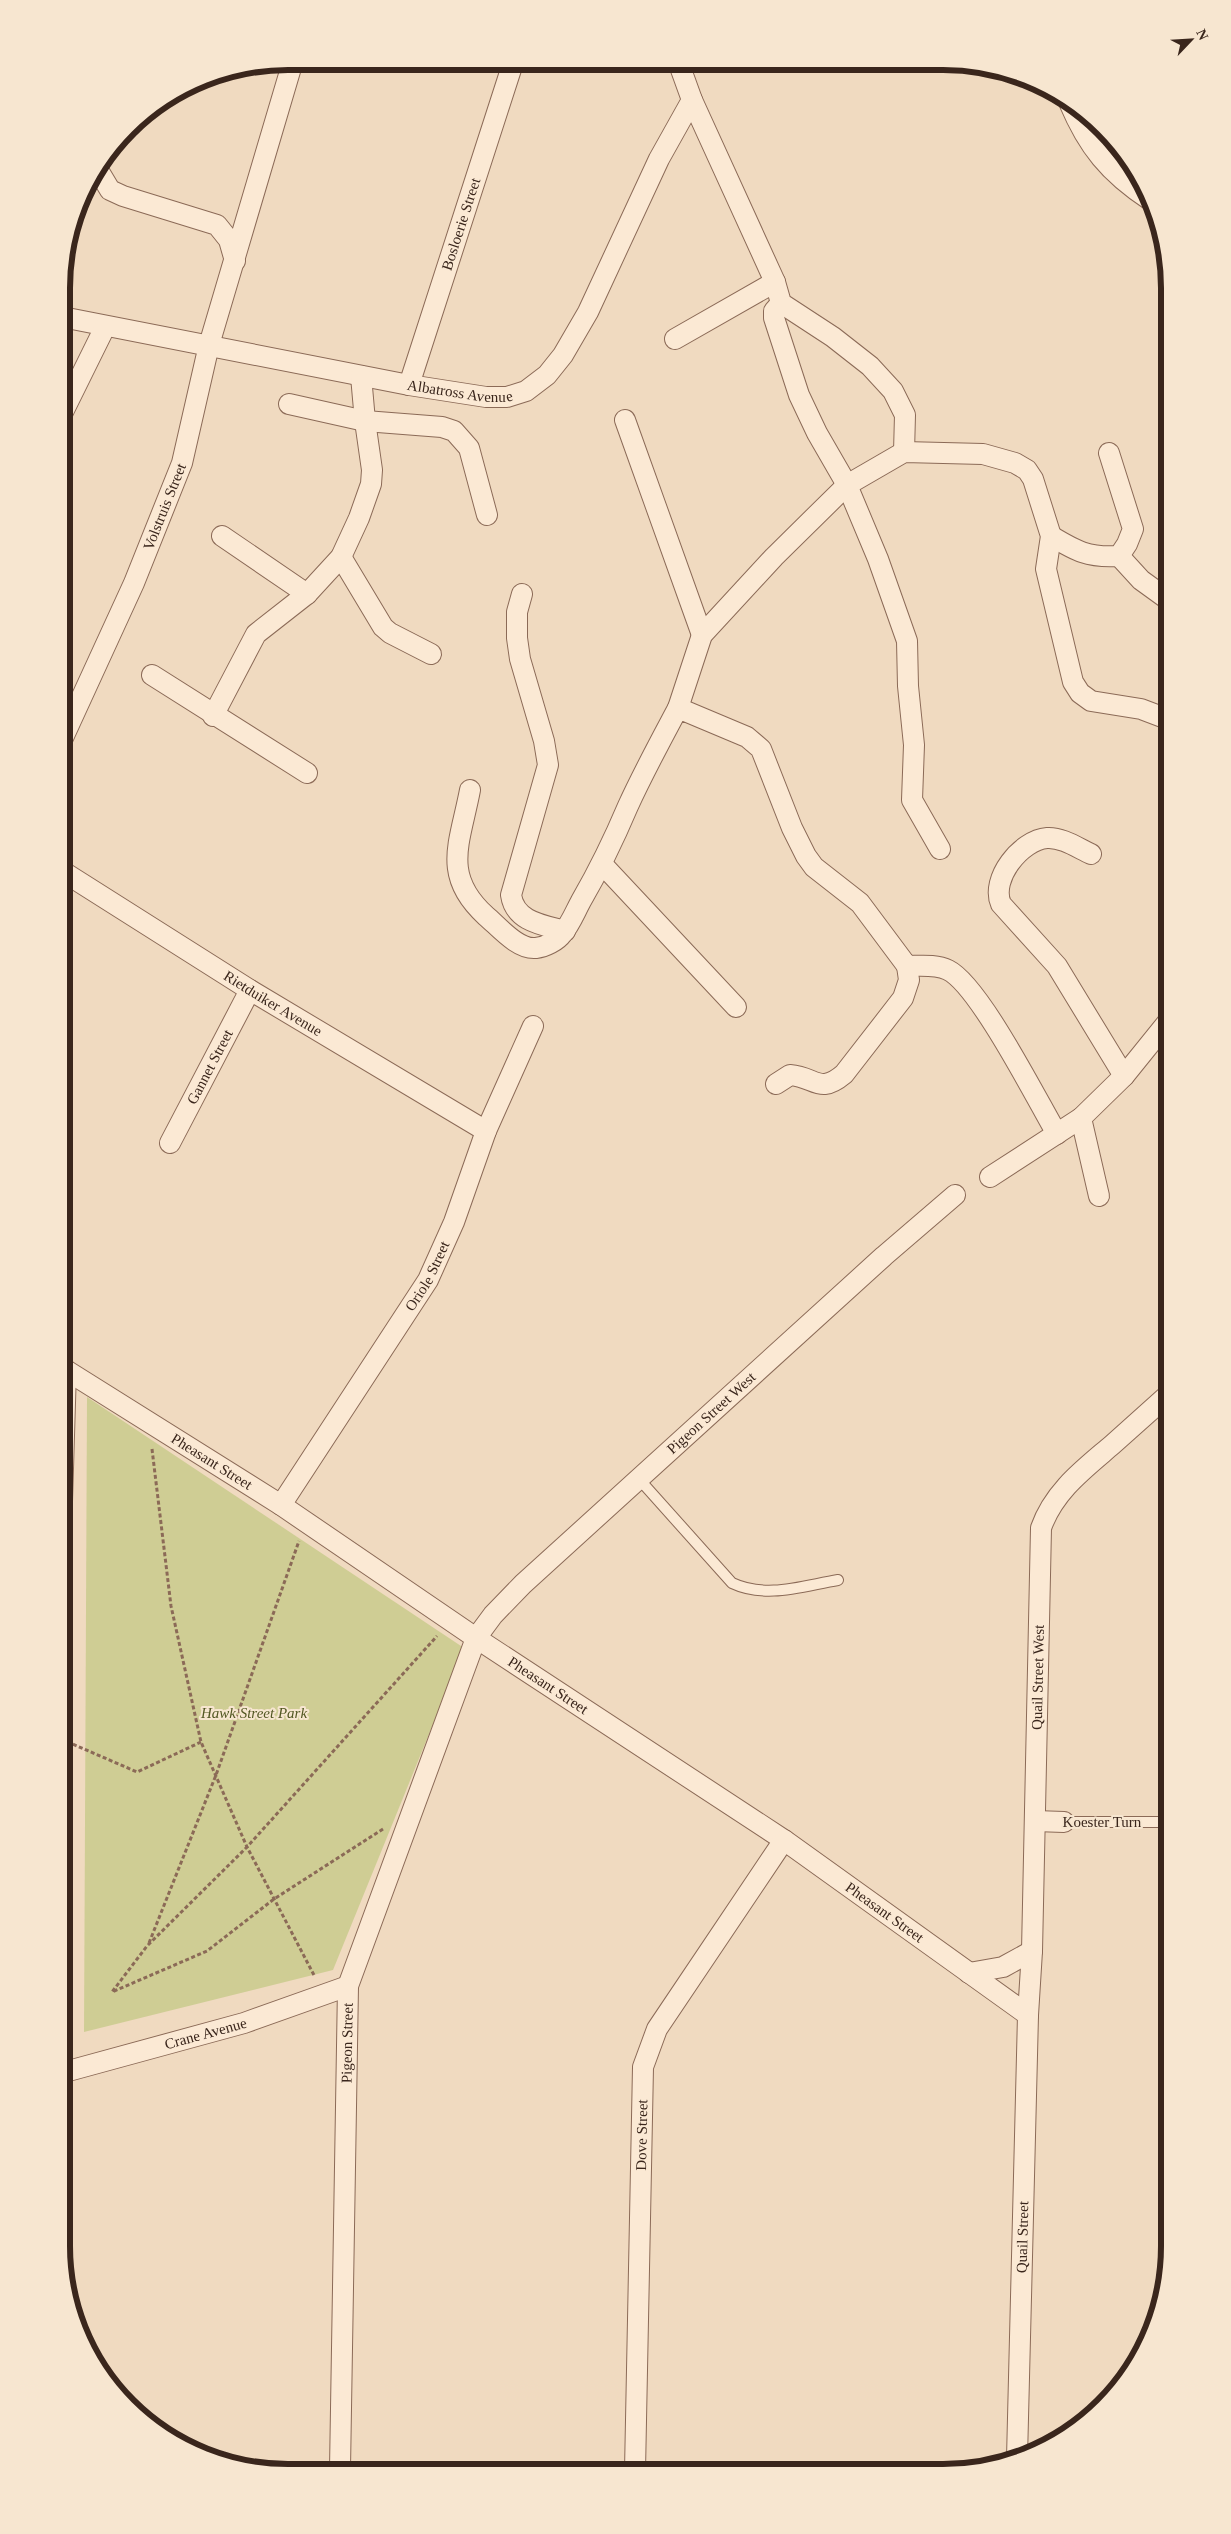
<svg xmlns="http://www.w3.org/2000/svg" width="1231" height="2534" font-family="'Times New Roman',serif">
<rect width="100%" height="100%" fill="#f0dac0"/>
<!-- green -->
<path fill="#cfcd94" d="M87,1397L464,1648L333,1970L84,2032Z"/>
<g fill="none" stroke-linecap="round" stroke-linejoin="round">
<defs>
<g id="service">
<path d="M639,1479L732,1583C766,1599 802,1586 838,1580"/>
<path d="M1064,1822H1169"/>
</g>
<g id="minor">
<path d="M679,64L692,100L775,282L781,303L833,337L870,366L893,391L905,415L904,452"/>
<path d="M1069,102C1088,147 1109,173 1150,200"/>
<path d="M98,170L110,190L123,196L217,225L229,240L235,261"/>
<path d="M781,303L774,311V318L799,395L817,433L847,485L878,559L907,641L908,686L914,745L912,800L940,849"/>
<path id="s1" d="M62,317L409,385L486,397H507L526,391L547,375L563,355L588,312L659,159L692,100"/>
<path d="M675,339L775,282"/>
<path id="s2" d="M409,385L513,63"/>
<path d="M289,404L365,421L442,427L454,431L469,448L487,515"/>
<path d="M62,414L105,327"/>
<path d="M625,420L702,635"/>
<path d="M222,536L307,594"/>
<path d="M1051,536C1076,551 1088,558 1119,556L1127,544L1133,529L1109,453"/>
<path d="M1119,556L1141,580L1170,601"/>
<path d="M341,557L383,627L390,633L431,654"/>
<path d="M522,594L517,612V638L520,659L544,741L548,765L511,895C515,922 543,925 565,931"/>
<path d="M152,675L307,773"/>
<path d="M678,708L702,635L774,557L847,485L904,452L983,454L1015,463L1027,470L1033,479L1051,536L1046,569L1073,682L1080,693L1091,701L1141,709L1170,720"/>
<path d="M213,716L256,634L307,594L341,557L359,518L371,484L372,470L365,421L361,376"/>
<path id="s3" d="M62,740L134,583L182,463L209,345L293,61"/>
<path d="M470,790C460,843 441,875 486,916C499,927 518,950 536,948C545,947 557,941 562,934C570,925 575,912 581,901C599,870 614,839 628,806C643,773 661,740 678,708L747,737L761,749L792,828L806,856L814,867L860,903L907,966C920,966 936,964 948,970C979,985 1037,1100 1057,1134"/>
<path d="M1091,854C1078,848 1062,837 1047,838C1021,840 990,879 1001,904L1057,966L1124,1076"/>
<path d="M602,864L736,1007"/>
<path id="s4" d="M62,871L250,990L486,1131"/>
<path d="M776,1084L790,1075C816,1077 819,1095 844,1074L903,998L909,980L907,966"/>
<path d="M1081,1118L1099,1196"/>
<path d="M1169,1123L1170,1109"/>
<path id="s5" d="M170,1143L250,990"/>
<path d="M990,1177L1081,1118L1124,1076L1170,1019"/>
<path id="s6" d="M61,1367L281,1505L476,1638L784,1840L1028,2015"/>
<path id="s7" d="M281,1505L428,1280L454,1222L486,1131L533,1026"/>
<path d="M61,1534L66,1370"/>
<path d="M1035,1821L1064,1822"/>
<path d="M969,1973L1003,1967L1032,1951"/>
<path id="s8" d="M61,2073L244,2023L348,1986"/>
<path id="s9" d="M1017,2458L1028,2015L1032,1951L1041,1528C1054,1491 1084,1469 1112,1445C1131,1428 1150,1411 1169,1394"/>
<path id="s10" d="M340,2469L348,1986L476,1638L493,1615L523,1584L884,1256L955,1195"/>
<path id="s11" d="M635,2471L643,2067L657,2029L784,1840"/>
</g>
</defs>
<!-- service casing -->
<use href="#service" stroke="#8b6a57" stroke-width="12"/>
<!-- minor casing -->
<use href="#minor" stroke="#8b6a57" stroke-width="22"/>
<!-- path -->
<g stroke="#8b6a57" stroke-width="3" stroke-dasharray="4 2.5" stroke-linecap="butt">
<path d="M152,1449L171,1606L201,1742L247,1847L315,1977"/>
<path d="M61,1739L137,1772L201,1742"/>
<path d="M383,1829L274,1899L207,1951L112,1992L147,1946L247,1847L437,1636"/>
<path d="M149,1943L216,1775L299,1541"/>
</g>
<!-- service -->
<use href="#service" stroke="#fbe9d4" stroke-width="10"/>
<!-- minor -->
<use href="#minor" stroke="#fbe9d4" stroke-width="20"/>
</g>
<g text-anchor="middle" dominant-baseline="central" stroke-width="4" stroke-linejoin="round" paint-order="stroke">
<!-- street labels -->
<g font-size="15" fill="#3a261c" stroke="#f7e6d0">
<text stroke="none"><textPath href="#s2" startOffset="169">Bosloerie Street</textPath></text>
<text stroke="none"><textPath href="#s1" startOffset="405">Albatross Avenue</textPath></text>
<text stroke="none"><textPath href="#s3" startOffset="255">Volstruis Street</textPath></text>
<text stroke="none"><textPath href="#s4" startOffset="249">Rietduiker Avenue</textPath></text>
<text stroke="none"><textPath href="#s5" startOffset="86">Gannet Street</textPath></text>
<text stroke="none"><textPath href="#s7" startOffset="272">Oriole Street</textPath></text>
<text stroke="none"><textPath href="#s10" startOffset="1180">Pigeon Street West</textPath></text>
<text stroke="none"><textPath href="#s6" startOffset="178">Pheasant Street</textPath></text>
<text stroke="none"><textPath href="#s9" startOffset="781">Quail Street West</textPath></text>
<text stroke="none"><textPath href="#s6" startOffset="582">Pheasant Street</textPath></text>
<text x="1102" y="1822">Koester Turn</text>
<text stroke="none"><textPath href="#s6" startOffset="988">Pheasant Street</textPath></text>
<text stroke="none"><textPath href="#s8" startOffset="150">Crane Avenue</textPath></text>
<text stroke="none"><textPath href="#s10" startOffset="426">Pigeon Street</textPath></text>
<text stroke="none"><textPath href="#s11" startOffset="336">Dove Street</textPath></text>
<text stroke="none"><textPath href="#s9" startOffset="221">Quail Street</textPath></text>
</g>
<!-- park labels -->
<g font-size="15" font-style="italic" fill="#525722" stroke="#f7e6d0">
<text x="254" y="1713">Hawk Street Park</text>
</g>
</g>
<!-- crop -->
<path d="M0 0H1231V2534H0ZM288 70H943A218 218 0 0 1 1161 288V2246A218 218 0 0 1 943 2464H288A218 218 0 0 1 70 2246V288A218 218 0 0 1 288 70Z" fill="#f7e6d0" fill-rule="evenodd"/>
<path fill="none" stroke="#3a261c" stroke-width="6" d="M288 70H943A218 218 0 0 1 1161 288V2246A218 218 0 0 1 943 2464H288A218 218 0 0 1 70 2246V288A218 218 0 0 1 288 70Z"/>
<!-- north arrow -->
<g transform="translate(1191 40) rotate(65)" stroke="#f7e6d0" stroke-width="4" paint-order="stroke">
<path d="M0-4L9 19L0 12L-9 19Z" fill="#3a261c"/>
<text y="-8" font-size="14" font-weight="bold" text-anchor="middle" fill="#3a261c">N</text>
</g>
</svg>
